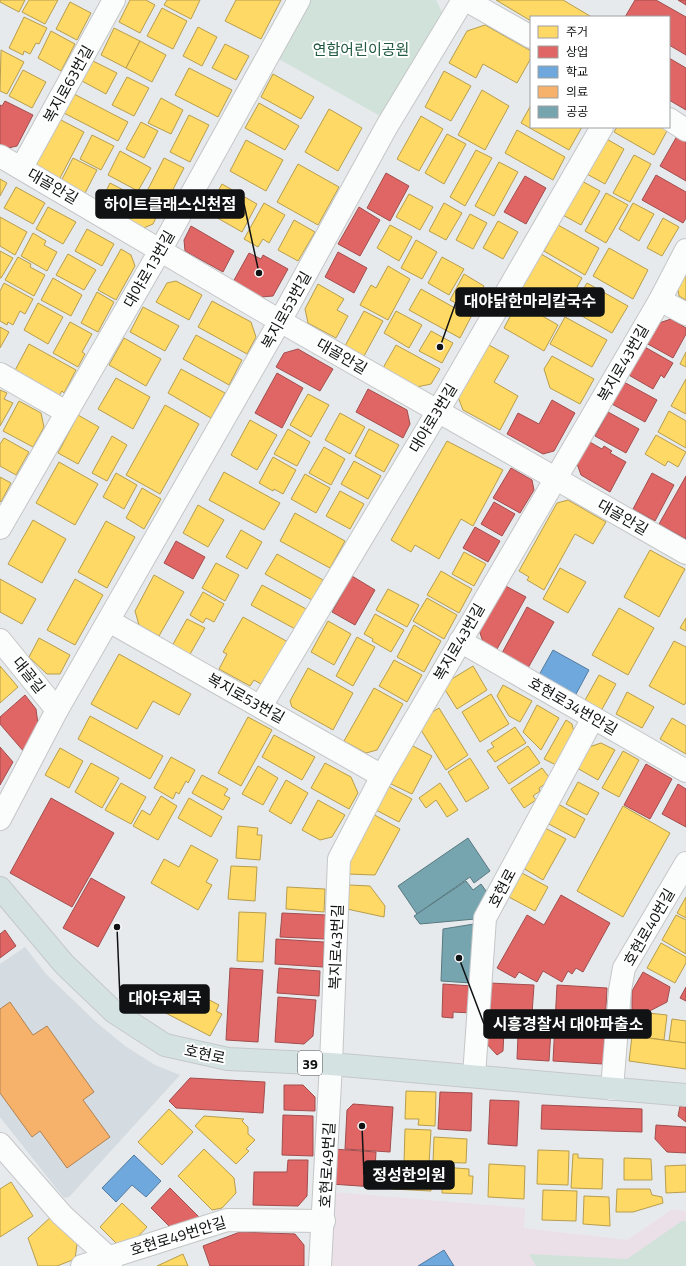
<svg xmlns="http://www.w3.org/2000/svg" width="686" height="1266" font-family="'Titillium Web','Noto Sans KR',sans-serif">
<rect width="100%" height="100%" fill="#e7eaec"/>
<!-- built -->
<path fill="#d4dbe1" d="M25,947L46,974L96,1022L125,1046L155,1065L180,1075L69,1197L64,1198L0,1117V964Z"/>
<!-- education -->
<path fill="#ebe0e8" d="M334,1192L525,1208L524,1228L627,1240L673,1209L686,1211V1266H329Z"/>
<!-- green -->
<g fill="#d1e2da">
<path d="M309,0H436L442,12L380,116L277,58Z"/>
<path d="M682,1221H686V1266H536L529,1254L627,1259Z"/>
</g>
<!-- homes -->
<g fill="#ffd966" stroke="#b79d4d">
<path d="M0,0H25L19,12L0,2Z"/>
<path d="M29,0H58L45,24L22,12Z"/>
<path d="M130,0H146L155,5L140,33L119,22Z"/>
<path d="M167,0H200L191,19L164,5Z"/>
<path d="M236,0H281L261,39L225,21Z"/>
<path d="M496,0H563L590,16V17H531V21Z"/>
<path d="M70,2L91,13L77,40L56,29Z"/>
<path d="M162,8L187,21L173,49L147,36Z"/>
<path d="M24,17L47,28L39,44L36,43L30,54L24,51L23,55L9,48Z"/>
<path d="M485,25L531,51V58L517,83L483,64L476,78L449,63L467,31Z"/>
<path d="M198,27L217,37L202,66L183,56Z"/>
<path d="M114,28L140,41L126,68L101,55Z"/>
<path d="M51,31L75,44L61,71L38,58Z"/>
<path d="M140,41L166,55L152,82L126,68Z"/>
<path d="M225,44L249,56L236,80L212,68Z"/>
<path d="M1,50L24,62L7,94L0,91Z"/>
<path d="M93,61L117,73L106,94L82,81Z"/>
<path d="M189,68L232,90L218,117L175,95Z"/>
<path d="M23,70L46,82L32,108L9,96Z"/>
<path d="M444,71L471,86L451,121L425,107Z"/>
<path d="M273,74L314,97L301,119L261,97Z"/>
<path d="M127,77L149,88L134,116L112,105Z"/>
<path d="M482,90L509,106L485,150L458,135Z"/>
<path d="M72,93L128,122L118,141L62,112Z"/>
<path d="M161,98L183,110L171,134L148,123Z"/>
<path d="M259,103L299,126L285,150L245,128Z"/>
<path d="M531,105V127H582L569,150L521,123Z"/>
<path d="M329,109L362,128L338,171L305,152Z"/>
<path d="M189,115L209,125L190,162L170,152Z"/>
<path d="M421,116L443,129L419,171L397,159Z"/>
<path d="M59,119L84,132L59,180L34,167Z"/>
<path d="M141,122L158,131L144,158L126,149Z"/>
<path d="M617,127H664L668,129L654,155L614,132Z"/>
<path d="M517,130L565,157L553,180L505,153Z"/>
<path d="M447,134L466,144L444,184L425,173Z"/>
<path d="M92,135L114,146L101,170L80,159Z"/>
<path d="M605,138L624,149L605,184L585,173Z"/>
<path d="M246,140L283,160L266,191L230,171Z"/>
<path d="M476,150L492,158L465,206L450,197Z"/>
<path d="M120,151L151,168L138,191L108,175Z"/>
<path d="M634,155L651,164L630,202L613,193Z"/>
<path d="M73,158L97,170L83,197L59,185Z"/>
<path d="M164,158L184,168L165,205L145,195Z"/>
<path d="M499,162L518,172L494,216L475,206Z"/>
<path d="M298,164L339,187L318,225L277,202Z"/>
<path d="M0,179L7,183L0,196Z"/>
<path d="M580,180L600,191L581,225L561,214Z"/>
<path d="M110,183L160,209L153,224L139,230L98,208Z"/>
<path d="M222,184L257,204L242,232L207,212Z"/>
<path d="M16,187L45,203L33,224L4,208Z"/>
<path d="M606,193L628,205L606,243L585,231Z"/>
<path d="M409,194L433,207L420,230L396,217Z"/>
<path d="M264,203L285,215L269,243L263,239L258,247L244,239Z"/>
<path d="M444,203L462,213L446,240L429,231Z"/>
<path d="M633,203L654,214L639,241L619,229Z"/>
<path d="M48,207L76,222L63,244L36,229Z"/>
<path d="M470,214L487,223L473,249L456,240Z"/>
<path d="M0,217L27,232L15,255L0,246Z"/>
<path d="M663,218L679,227L662,256L647,248Z"/>
<path d="M294,220L315,232L298,261L278,250Z"/>
<path d="M498,221L518,232L503,259L483,248Z"/>
<path d="M390,225L412,237L399,261L377,248Z"/>
<path d="M558,225L599,248L585,275L544,251Z"/>
<path d="M87,229L114,244L102,266L75,251Z"/>
<path d="M33,233L46,241L44,245L57,252L47,271L21,256Z"/>
<path d="M416,240L437,252L422,279L401,268Z"/>
<path d="M609,248L648,270L633,299L593,276Z"/>
<path d="M121,249L131,255L135,266L116,300L98,290Z"/>
<path d="M0,251L13,258L1,278H0Z"/>
<path d="M68,254L96,270L84,290L56,275Z"/>
<path d="M541,254L582,278L563,312L521,289Z"/>
<path d="M18,257L31,264L30,267L45,275L34,296L5,280Z"/>
<path d="M442,257L464,269L449,295L428,283Z"/>
<path d="M388,266L410,279L388,320L360,305L371,285L376,288Z"/>
<path d="M686,269V300L679,296L677,285Z"/>
<path d="M464,274L484,286L470,311L450,300Z"/>
<path d="M53,278L82,295L71,316L41,300Z"/>
<path d="M176,281L202,295L189,320L156,302L167,283Z"/>
<path d="M4,283L33,299L25,314L20,311L13,325L8,322L7,325L0,321V291Z"/>
<path d="M587,283L628,306L612,333L571,310Z"/>
<path d="M318,284L344,299L337,310L348,316L336,338L308,323L305,309Z"/>
<path d="M421,289L471,317L460,338L409,310Z"/>
<path d="M97,292L114,302L98,332L81,323Z"/>
<path d="M212,301L251,322L256,337L247,354L198,327Z"/>
<path d="M518,302L558,325L544,351L504,328Z"/>
<path d="M38,303L63,317L48,344L24,330Z"/>
<path d="M143,307L179,326L165,351L130,332Z"/>
<path d="M364,311L383,321L364,356L345,346Z"/>
<path d="M396,311L422,325L409,348L384,333Z"/>
<path d="M565,317L607,340L592,367L550,344Z"/>
<path d="M70,322L92,334L82,352L85,354L78,367L53,353Z"/>
<path d="M0,327L9,332L0,348Z"/>
<path d="M431,331L453,343L442,363L419,351Z"/>
<path d="M196,335L242,360L229,385L183,359Z"/>
<path d="M124,338L161,359L146,386L109,365Z"/>
<path d="M29,344L76,370L64,393L62,391L58,397L12,376Z"/>
<path d="M487,344L509,356L494,382L518,396L500,430L463,410L458,397Z"/>
<path d="M396,345L440,369L431,384L417,387L383,368Z"/>
<path d="M686,352V367L680,364Z"/>
<path d="M552,356L594,379L580,404L550,388L544,369Z"/>
<path d="M181,369L225,393L211,418L168,393Z"/>
<path d="M116,378L150,397L133,429L98,409Z"/>
<path d="M686,379V414L671,406Z"/>
<path d="M0,390L7,393L4,399L13,403L0,426Z"/>
<path d="M308,394L329,405L311,437L290,425Z"/>
<path d="M19,401L41,413L44,427L33,447L3,431Z"/>
<path d="M165,405L199,424L160,494L126,475Z"/>
<path d="M669,411L686,421V448L658,432Z"/>
<path d="M340,413L365,427L350,454L325,440Z"/>
<path d="M78,415L99,427L78,464L58,453Z"/>
<path d="M250,420L277,435L257,470L231,455Z"/>
<path d="M288,429L310,442L297,466L274,454Z"/>
<path d="M369,429L399,445L384,472L355,456Z"/>
<path d="M656,435L686,452L678,467L668,461L665,466L645,454Z"/>
<path d="M112,436L127,445L107,481L92,473Z"/>
<path d="M4,438L29,452L16,475L0,466V444Z"/>
<path d="M447,441L503,470L473,526L461,519L439,559L415,545L411,552L391,540Z"/>
<path d="M324,447L345,459L331,485L309,473Z"/>
<path d="M273,457L296,470L283,494L274,489L273,491L259,483Z"/>
<path d="M354,461L381,476L368,499L341,484Z"/>
<path d="M59,462L98,484L75,525L36,503Z"/>
<path d="M224,472L280,503L264,530L209,500Z"/>
<path d="M116,473L137,485L124,509L103,497Z"/>
<path d="M305,474L330,488L316,513L291,499Z"/>
<path d="M0,477L11,483L1,502L0,501Z"/>
<path d="M142,488L161,499L144,529L126,518Z"/>
<path d="M340,491L364,504L350,529L326,516Z"/>
<path d="M568,500L606,522L593,544L575,534L544,590L527,580L529,577L519,571L557,503Z"/>
<path d="M198,505L224,520L208,547L183,533Z"/>
<path d="M295,513L345,541L330,568L280,541Z"/>
<path d="M33,520L66,539L42,583L8,564Z"/>
<path d="M106,521L135,537L107,588L78,572Z"/>
<path d="M241,530L262,542L247,569L226,557Z"/>
<path d="M650,550L685,569L659,617L624,597Z"/>
<path d="M464,552L486,564L474,586L452,574Z"/>
<path d="M277,554L323,580L312,600L265,574Z"/>
<path d="M216,563L239,575L225,601L202,588Z"/>
<path d="M560,568L586,582L568,613L543,599Z"/>
<path d="M441,571L472,589L459,613L427,595Z"/>
<path d="M154,575L184,592L159,636L139,625L135,611Z"/>
<path d="M0,579L36,599L22,624L0,612Z"/>
<path d="M75,579L103,595L75,645L47,630Z"/>
<path d="M262,585L308,610L297,630L251,605Z"/>
<path d="M388,589L419,605L407,627L376,610Z"/>
<path d="M203,592L224,604L214,622L206,618L203,623L190,615Z"/>
<path d="M427,598L457,615L444,639L413,621Z"/>
<path d="M619,608L654,628L628,675L592,655Z"/>
<path d="M375,614L404,630L391,652L372,641L373,639L364,634Z"/>
<path d="M243,617L288,642L269,675L267,674L261,684L254,680L250,686L219,669L227,654L223,652Z"/>
<path d="M686,618V631L680,628Z"/>
<path d="M187,619L205,628L189,656L172,646Z"/>
<path d="M328,621L351,634L334,665L311,652Z"/>
<path d="M414,625L441,641L424,672L397,657Z"/>
<path d="M357,637L375,647L353,686L336,676Z"/>
<path d="M39,638L70,655L60,674H47L29,657Z"/>
<path d="M674,641L686,647V702L684,705L649,686Z"/>
<path d="M119,654L191,694L179,715L153,701L137,729L91,704Z"/>
<path d="M394,660L422,675L407,702L379,686Z"/>
<path d="M0,666L18,687L0,703Z"/>
<path d="M473,666L487,690L457,709L442,685Z"/>
<path d="M308,668L353,693L333,730L292,707L290,701Z"/>
<path d="M599,675L616,684L601,711L584,702Z"/>
<path d="M503,685L532,701L520,722L509,716L497,696Z"/>
<path d="M374,688L403,704L377,750L366,753L344,741Z"/>
<path d="M627,692L654,707L642,728L616,714Z"/>
<path d="M491,694L509,724L480,742L462,712Z"/>
<path d="M537,705L559,718L541,750L523,732Z"/>
<path d="M439,708L468,755L446,770L416,722Z"/>
<path d="M90,716L163,756L150,779L78,739Z"/>
<path d="M248,717L272,730L241,786L218,773Z"/>
<path d="M672,718L686,726V754L660,739Z"/>
<path d="M566,720L572,724L575,736L558,766L544,759Z"/>
<path d="M515,727L526,743L495,762L487,751L494,747L491,743Z"/>
<path d="M274,735L315,757L302,780L262,757Z"/>
<path d="M601,743L615,750L598,780L577,768L589,747Z"/>
<path d="M411,745L432,756L412,794L391,784Z"/>
<path d="M528,746L540,763L509,784L497,767Z"/>
<path d="M60,748L83,761L69,788L45,775Z"/>
<path d="M623,751L639,760L619,797L602,788Z"/>
<path d="M171,757L195,770L188,783L186,781L179,794L176,792L173,799L154,788Z"/>
<path d="M470,758L489,788L466,802L448,772Z"/>
<path d="M91,763L119,778L102,808L75,792Z"/>
<path d="M325,763L351,777L358,793L349,809L311,788Z"/>
<path d="M258,766L278,778L263,805L242,794Z"/>
<path d="M542,768L551,780L539,788L540,791L533,796L536,800L524,808L511,789Z"/>
<path d="M202,775L228,789L224,795L230,798L223,810L192,793Z"/>
<path d="M286,780L308,793L291,824L269,811Z"/>
<path d="M578,782L599,793L587,815L566,804Z"/>
<path d="M121,783L146,797L131,824L105,810Z"/>
<path d="M440,783L458,810L447,817L436,800L426,808L419,798Z"/>
<path d="M386,785L412,799L399,822L374,809Z"/>
<path d="M161,796L177,806L158,840L133,826L142,810L150,815Z"/>
<path d="M189,798L222,817L211,837L178,818Z"/>
<path d="M318,800L345,815L332,837L320,840L302,830Z"/>
<path d="M558,804L585,819L575,838L547,823Z"/>
<path d="M623,806L670,833L623,917L577,891Z"/>
<path d="M369,812L400,829L375,875L347,874L348,852Z"/>
<path d="M238,826L258,828L257,835H262L260,860L236,858Z"/>
<path d="M545,828L566,839L543,880L523,868Z"/>
<path d="M191,845L218,860L206,882L212,885L198,910L151,883L164,859L179,867Z"/>
<path d="M231,866L257,867L255,901L228,899Z"/>
<path d="M520,872L548,887L535,911L507,896Z"/>
<path d="M349,885L370,886L385,906L384,917L347,909Z"/>
<path d="M287,887L325,889L324,912L286,909Z"/>
<path d="M686,897V918L677,913Z"/>
<path d="M239,912L266,913L263,962L237,961Z"/>
<path d="M676,915L686,920V954L662,940Z"/>
<path d="M661,943L686,957V963L675,983L647,968Z"/>
<path d="M169,987L197,1001L200,995L219,1005L216,1011L222,1014L210,1036L158,1009Z"/>
<path d="M648,1013L667,1015L664,1040L636,1036L638,1017L647,1019Z"/>
<path d="M672,1019L686,1021V1043L669,1041Z"/>
<path d="M632,1036L686,1043V1069L629,1061Z"/>
<path d="M406,1091L436,1092L435,1126L418,1125L419,1119H405Z"/>
<path d="M169,1109L193,1132L162,1165L138,1142Z"/>
<path d="M204,1116L244,1119L242,1121L248,1127V1134L255,1140L246,1149L249,1151L236,1164L195,1126Z"/>
<path d="M405,1129L431,1130L429,1164L404,1163Z"/>
<path d="M434,1137L467,1139L466,1163L433,1162Z"/>
<path d="M204,1149L234,1178L236,1193L222,1208L212,1210L178,1176Z"/>
<path d="M538,1150L569,1151L568,1185L537,1184Z"/>
<path d="M573,1154H578V1158L603,1159L602,1189L571,1188Z"/>
<path d="M624,1158L651,1159L652,1180H624Z"/>
<path d="M489,1164L525,1166L524,1199L488,1197Z"/>
<path d="M686,1165V1192L666,1193L665,1166Z"/>
<path d="M394,1167L431,1169V1191L393,1189Z"/>
<path d="M443,1167L469,1169V1176H473L472,1194L442,1193Z"/>
<path d="M11,1182L33,1216L0,1237V1189Z"/>
<path d="M617,1189H650L652,1195L662,1197L663,1203L633,1212H616Z"/>
<path d="M543,1190L577,1191L576,1221L542,1220Z"/>
<path d="M584,1196L609,1197L610,1226L583,1224Z"/>
<path d="M122,1203L147,1227L133,1242L117,1244L100,1227Z"/>
<path d="M52,1216L77,1244L75,1259L57,1266H38L28,1238Z"/>
<path d="M183,1254L188,1266H157Z"/>
</g>
<!-- shops -->
<g fill="#e06666" stroke="#a24d4d">
<path d="M635,0H656L686,17V55L669,45V17H625Z"/>
<path d="M678,0H686V5Z"/>
<path d="M669,58L686,68V110L669,100Z"/>
<path d="M5,101L33,115L17,146L4,149L0,147V105L2,106Z"/>
<path d="M677,136L686,141V181L660,166Z"/>
<path d="M386,173L409,186L390,221L367,208Z"/>
<path d="M656,175L686,192V218L683,223L642,200Z"/>
<path d="M525,176L546,188L526,224L504,212Z"/>
<path d="M359,207L380,220L360,256L338,244Z"/>
<path d="M191,226L234,251L223,272L185,251L184,240Z"/>
<path d="M338,252L367,268L354,293L325,277Z"/>
<path d="M249,253L261,259L263,255L288,269L273,296L261,297L233,282Z"/>
<path d="M671,319L686,328V334L673,358L646,343L656,324Z"/>
<path d="M643,346L673,363L664,378L661,375L653,389L627,374Z"/>
<path d="M298,349L333,369L320,391L276,367L284,353Z"/>
<path d="M277,373L303,388L282,428L255,413Z"/>
<path d="M622,381L657,400L645,422L610,403Z"/>
<path d="M368,389L407,410L410,424L403,438L356,412Z"/>
<path d="M552,400L575,413L554,451L543,454L507,434L518,413L539,424Z"/>
<path d="M608,412L639,429L626,453L595,436Z"/>
<path d="M588,441L602,449L604,446L612,451L610,453L626,462L610,492L581,475L576,461Z"/>
<path d="M511,468L532,480L534,490L520,513L493,498Z"/>
<path d="M652,473L674,485L655,521L633,509Z"/>
<path d="M686,476V539L659,524Z"/>
<path d="M494,502L515,514L502,536L481,524Z"/>
<path d="M475,527L500,541L488,562L463,548Z"/>
<path d="M176,541L205,557L193,579L164,563Z"/>
<path d="M352,576L375,590L355,625L332,612Z"/>
<path d="M502,584L526,597L497,649L483,642L478,627Z"/>
<path d="M527,607L554,622L528,668L502,653Z"/>
<path d="M25,695L36,709L38,724L25,753L0,724V717Z"/>
<path d="M0,747L13,762L0,785Z"/>
<path d="M646,764L672,779L650,819L624,805Z"/>
<path d="M678,784L686,789V827L662,814Z"/>
<path d="M51,798L114,833L72,907L10,873Z"/>
<path d="M91,878L125,897L98,947L63,928Z"/>
<path d="M561,895L610,923L583,972L576,968L572,974L568,971L562,982L543,971L537,982L519,972L515,978L497,968L527,915L544,925Z"/>
<path d="M282,913L327,915L326,939L280,937Z"/>
<path d="M5,930L16,946L0,958V934Z"/>
<path d="M276,939L324,942L323,967L275,964Z"/>
<path d="M230,968L263,970L258,1042L226,1040Z"/>
<path d="M279,968L320,971L319,996L277,993Z"/>
<path d="M643,972L670,987L667,1002L642,1015H632V991Z"/>
<path d="M489,983L534,985L532,1014L519,1013V1024L509,1023V1032L504,1031L503,1051L497,1055L485,1042Z"/>
<path d="M443,984L472,986L471,1013L453,1012V1018L442,1017Z"/>
<path d="M557,985L607,988L603,1064L553,1061Z"/>
<path d="M686,987V1001L680,998Z"/>
<path d="M278,997L316,1000L313,1036L304,1044L275,1042Z"/>
<path d="M541,1015H552L549,1061L517,1059L518,1035Z"/>
<path d="M190,1078L265,1082L263,1113L176,1108L169,1101Z"/>
<path d="M284,1085H303L315,1097V1111L284,1110Z"/>
<path d="M440,1092L472,1093L471,1131L438,1129Z"/>
<path d="M490,1100L519,1101L517,1146L488,1144Z"/>
<path d="M353,1104L393,1107L390,1152L345,1149L347,1110Z"/>
<path d="M542,1105L642,1109V1132L541,1129Z"/>
<path d="M680,1106L686,1107V1122L678,1116Z"/>
<path d="M283,1115L313,1116V1156L282,1155Z"/>
<path d="M656,1125L686,1127V1153L667,1152L655,1139Z"/>
<path d="M333,1149L376,1152L374,1187L331,1184Z"/>
<path d="M288,1160H308L307,1196L298,1206L253,1205L254,1172H287Z"/>
<path d="M170,1188L200,1218L173,1230L151,1208Z"/>
<path d="M240,1232L295,1234L304,1245V1266H210L203,1246Z"/>
</g>
<!-- schools -->
<g fill="#6fa8dc" stroke="#527ba0">
<path d="M553,650L589,670L575,696L539,675Z"/>
<path d="M134,1155L161,1181L146,1197L132,1185L116,1202L102,1188Z"/>
<path d="M444,1250L454,1266H418Z"/>
</g>
<!-- health -->
<path fill="#f6b26b" stroke="#b18251" d="M10,1002L33,1035L47,1026L94,1092L83,1100L110,1137L67,1168L40,1131L32,1137L0,1093V1009Z"/>
<!-- public -->
<g fill="#76a5af" stroke="#577980">
<path d="M468,838L490,871L474,883L470,877L417,914L398,886Z"/>
<path d="M466,881L473,890L481,884L489,895L475,919L420,924L414,916Z"/>
<path d="M474,924L471,983L441,981L443,929Z"/>
</g>
<g fill="none" stroke-linecap="round" stroke-linejoin="round">
<defs>
<g id="minor">
<path d="M466,0L531,37"/>
<path d="M669,119L686,130"/>
<path d="M0,156L280,321L686,553"/>
<path d="M22,167L114,0"/>
<path d="M660,300L686,314"/>
<path d="M0,374L66,412"/>
<path d="M0,528L161,249L299,0"/>
<path d="M109,621L382,776"/>
<path d="M0,640L57,710"/>
<path d="M460,641L686,771"/>
<path d="M261,706L438,411L602,127"/>
<path d="M0,819L57,710L280,321L387,126L463,0"/>
<path d="M474,1076L485,918L593,718"/>
<path d="M612,1089L620,990L624,968L686,863"/>
<path d="M0,1144L62,1215L108,1257L111,1266"/>
<path d="M82,1266L227,1220L324,1221"/>
<path d="M320,1266L331,1064L339,859L382,776L660,300L686,250"/>
</g>
<path id="major" d="M0,888L64,964L114,1012L165,1045L228,1059L331,1064L686,1095"/>
</defs>
<!-- minor casing -->
<use href="#minor" stroke="#c4c6c7" stroke-width="24"/>
<!-- major casing -->
<use href="#major" stroke="#c6c8c9" stroke-width="24"/>
<!-- minor -->
<use href="#minor" stroke="#fbfcfc" stroke-width="22"/>
<!-- major -->
<use href="#major" stroke="#d4e2e1" stroke-width="22"/>
</g>
<g text-anchor="middle" dominant-baseline="central" stroke-width="4" stroke-linejoin="round" paint-order="stroke">
<!-- shield labels -->
<rect fill="#fff" stroke="#58595a" stroke-width="1" x="298" y="1051" width="24" height="24" rx="3"/>
<g font-size="14" font-weight="bold" fill="#101213">
<text x="310" y="1063">39</text>
</g>
<!-- park labels -->
<g font-size="15" fill="#20593f" stroke="#fff">
<text x="361" y="49">연합어린이공원</text>
</g>
<!-- street labels -->
<g font-size="15" fill="#101213" stroke="#fff">
<text transform="translate(68 84) rotate(-61)">복지로63번길</text>
<text transform="translate(53 186) rotate(30)">대골안길</text>
<text transform="translate(149 269) rotate(-60)">대야로13번길</text>
<text transform="translate(286 310) rotate(-61)">복지로53번길</text>
<text transform="translate(342 356) rotate(30)">대골안길</text>
<text transform="translate(623 363) rotate(-60)">복지로43번길</text>
<text transform="translate(433 418) rotate(-59)">대야로3번길</text>
<text transform="translate(623 517) rotate(30)">대골안길</text>
<text transform="translate(459 642) rotate(-60)">복지로43번길</text>
<text transform="translate(29 675) rotate(51)">대골길</text>
<text transform="translate(246 698) rotate(29)">복지로53번길</text>
<text transform="translate(573 706) rotate(30)">호현로34번안길</text>
<text transform="translate(502 888) rotate(-62)">호현로</text>
<text transform="translate(649 927) rotate(-60)">호현로40번길</text>
<text transform="translate(336 947) rotate(-88)">복지로43번길</text>
<text transform="translate(205 1054) rotate(12)">호현로</text>
<text transform="translate(327 1165) rotate(-87)">호현로49번길</text>
<text transform="translate(178 1236) rotate(-17)">호현로49번안길</text>
</g>
</g>
<!-- callouts -->
<path fill="none" stroke="#101213" stroke-width="1.5" d="M259 273L244 204M440 347L456 302M117 927L120 999M459 958L484 1024M362 1126L364 1175"/>
<g fill="#101213" stroke="#fff" stroke-width="1.5">
<circle cx="259" cy="273" r="4"/>
<circle cx="440" cy="347" r="4"/>
<circle cx="117" cy="927" r="4"/>
<circle cx="459" cy="958" r="4"/>
<circle cx="362" cy="1126" r="4"/>
</g>
<g fill="#101213" stroke="#101213" stroke-width="1.5">
<rect x="96" y="190" width="148" height="28" rx="4"/>
<rect x="456" y="288" width="148" height="28" rx="4"/>
<rect x="120" y="985" width="89" height="28" rx="4"/>
<rect x="484" y="1010" width="167" height="28" rx="4"/>
<rect x="364" y="1161" width="90" height="28" rx="4"/>
</g>
<g font-size="16" text-anchor="middle" font-weight="bold" fill="#fff">
<text x="170" y="210">하이트클래스신천점</text>
<text x="530" y="307">대야닭한마리칼국수</text>
<text x="165" y="1004">대야우체국</text>
<text x="568" y="1030">시흥경찰서 대야파출소</text>
<text x="409" y="1181">정성한의원</text>
</g>
<!-- legend -->
<rect x="530" y="16" width="140" height="112" fill="#ffffff" stroke="#9fa0a1"/>
<rect x="538" y="26" width="20" height="12" fill="#ffd966" stroke="#9fa0a1"/>
<text x="566" y="36" font-size="12" fill="#101213">주거</text>
<rect x="538" y="46" width="20" height="12" fill="#e06666" stroke="#9fa0a1"/>
<text x="566" y="56" font-size="12" fill="#101213">상업</text>
<rect x="538" y="66" width="20" height="12" fill="#6fa8dc" stroke="#9fa0a1"/>
<text x="566" y="76" font-size="12" fill="#101213">학교</text>
<rect x="538" y="86" width="20" height="12" fill="#f6b26b" stroke="#9fa0a1"/>
<text x="566" y="96" font-size="12" fill="#101213">의료</text>
<rect x="538" y="106" width="20" height="12" fill="#76a5af" stroke="#9fa0a1"/>
<text x="566" y="116" font-size="12" fill="#101213">공공</text>
</svg>
